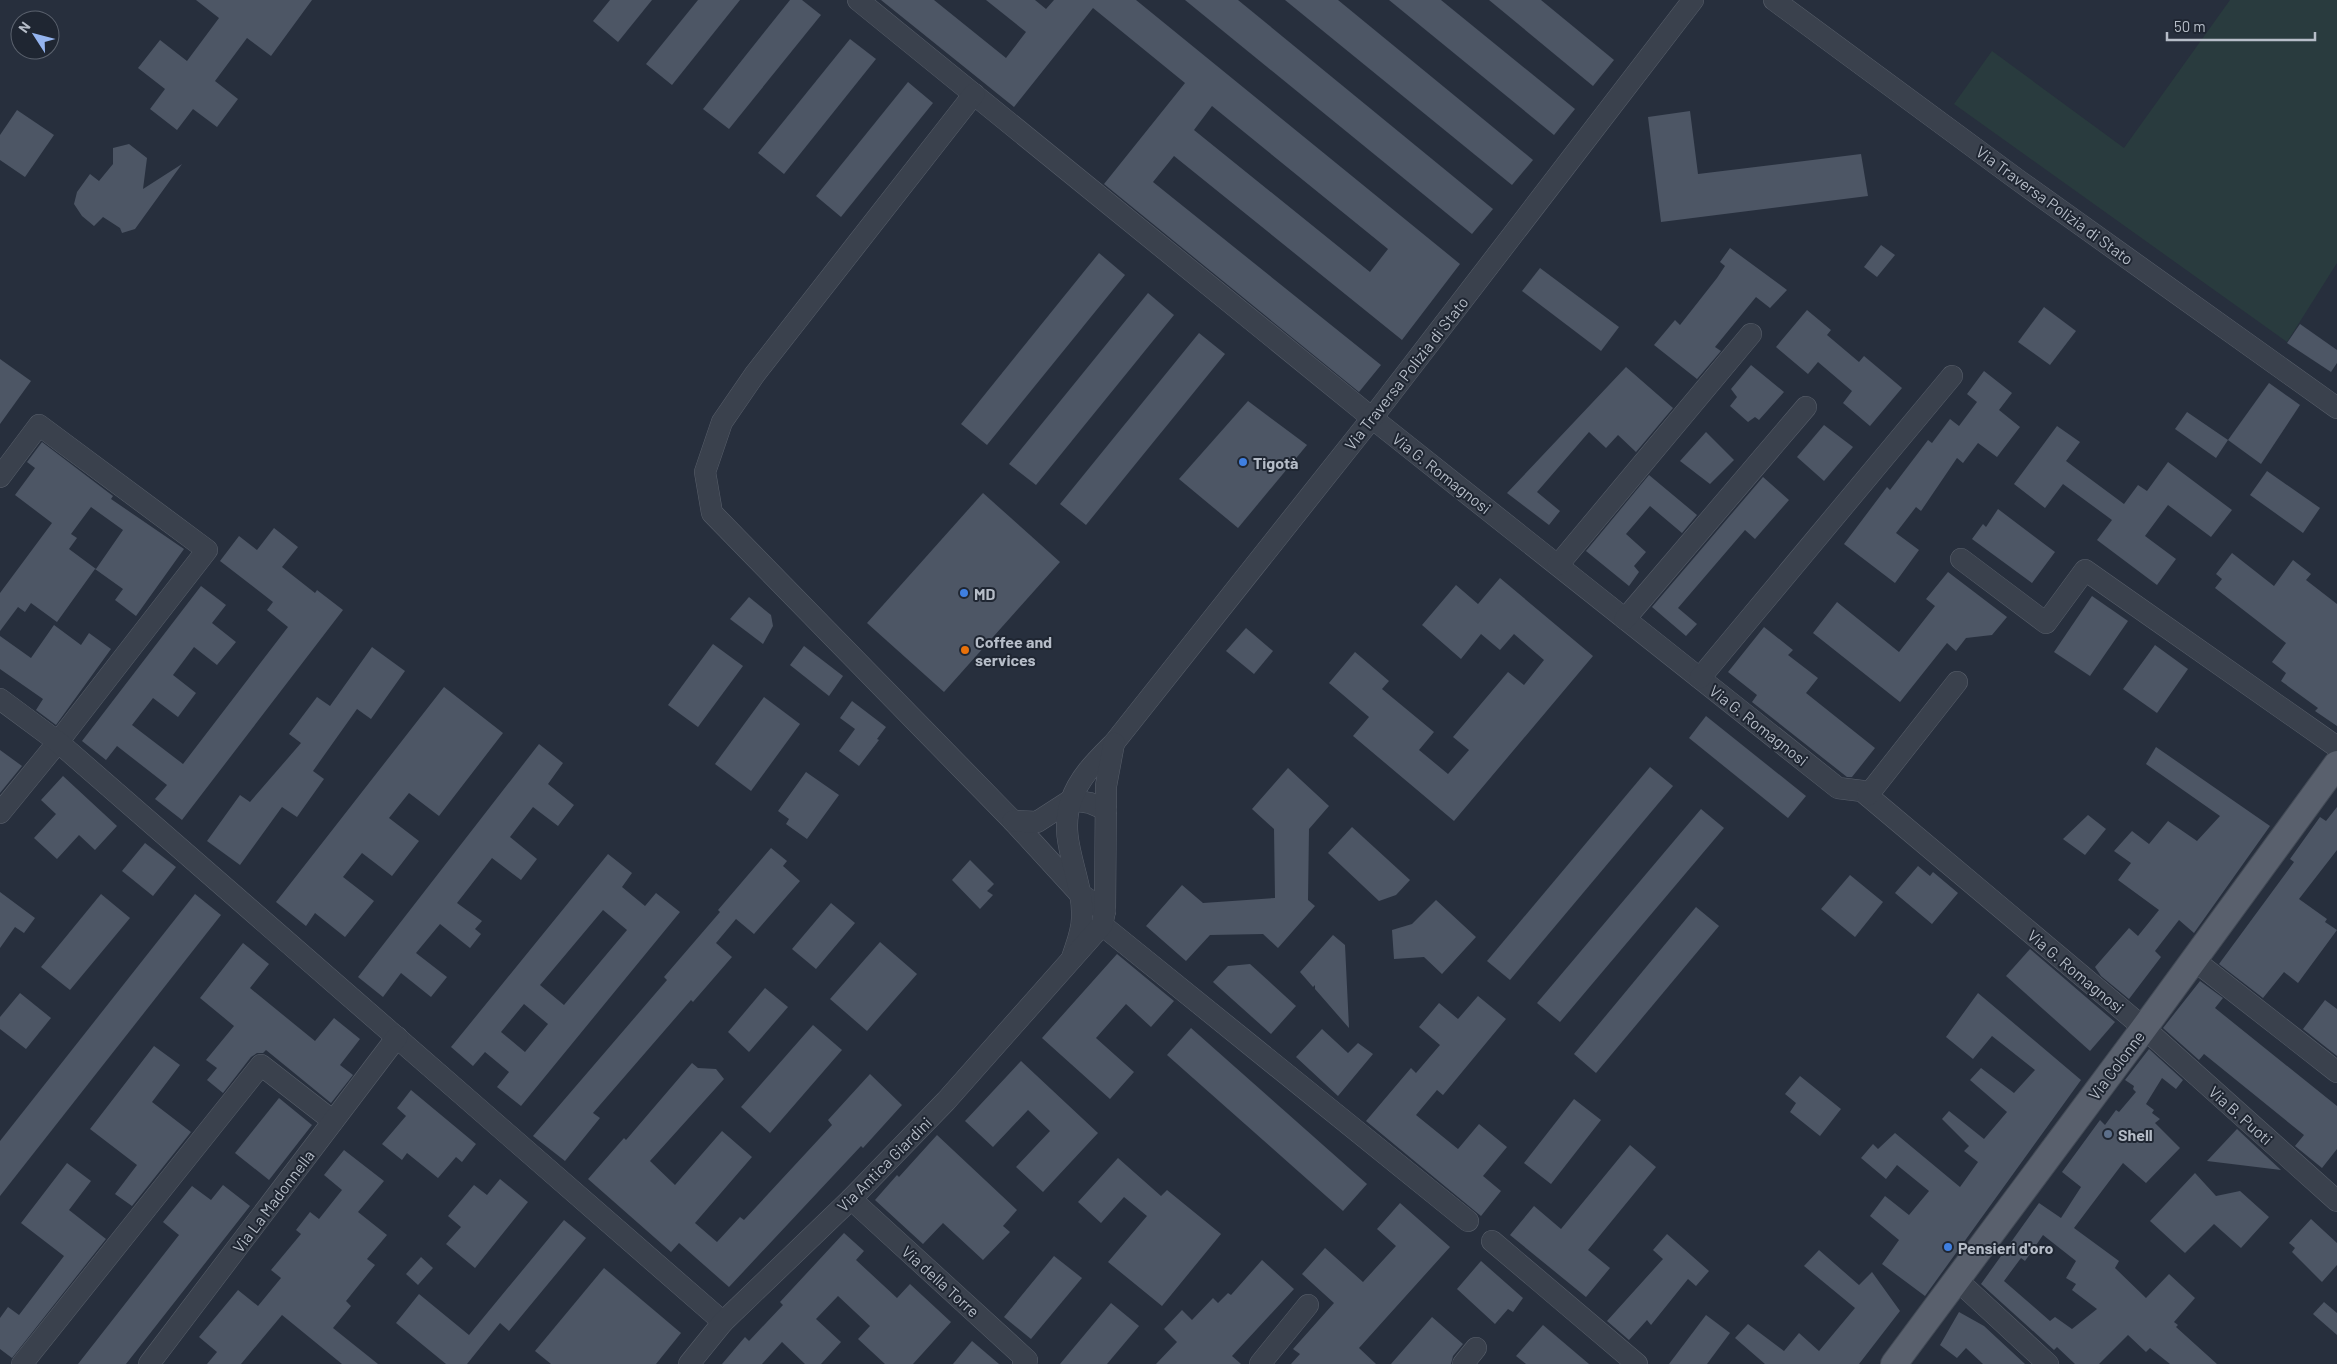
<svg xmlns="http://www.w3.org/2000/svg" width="2337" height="1364" font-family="Barlow,sans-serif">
<rect width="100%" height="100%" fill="#272f3d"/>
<!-- green -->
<path fill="#293b3e" d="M2230,0H2337V263L2287,342L1954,104L1992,51L2124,148Z"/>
<!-- building -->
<g fill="#4d5665" fill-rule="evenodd">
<path d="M196,0H312L271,56L247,38L215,81L238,99L217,127L193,109L177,130L150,109L165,89L138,68L160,40L187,61L219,18Z"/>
<path d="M610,0H652L618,42L593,21Z"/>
<path d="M698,0H740L672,85L646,64Z"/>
<path d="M790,0H802L821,15L729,129L703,109Z"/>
<path d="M881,0H934L1006,58L1026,32L986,0H1035L1046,9L1054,0H1136L1460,264L1402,340L1174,156L1153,182L1381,365L1359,392L1104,184L1185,83L1093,8L1014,107ZM1212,106L1388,249L1370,272L1194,130Z"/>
<path d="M1185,0H1238L1493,209L1472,234Z"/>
<path d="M1285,0H1338L1533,160L1512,185Z"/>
<path d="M1389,0H1441L1575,109L1554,135Z"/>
<path d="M1489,0H1541L1614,60L1593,86Z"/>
<path d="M850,39L876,59L784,174L758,153Z"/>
<path d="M908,82L933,103L841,217L816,196Z"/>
<path d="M17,110L54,135L25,177L0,160V135Z"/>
<path d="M1690,111L1698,174L1861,154L1868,196L1661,222L1648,117Z"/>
<path d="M129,144L147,158L143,189L182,164L135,229L122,233L120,228L103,217L94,226L82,216L74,204L77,192L90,174L99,181L113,164V148Z"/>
<path d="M1881,245L1895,255L1877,277L1864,267Z"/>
<path d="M1730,248L1787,290L1770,308L1756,297L1715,347L1721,351L1697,379L1654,345L1675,320L1680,325L1717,278L1725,266L1720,262Z"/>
<path d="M1099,253L1125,275L987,445L961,424Z"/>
<path d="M1540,268L1619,327L1601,351L1522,291Z"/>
<path d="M1148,293L1174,315L1036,485L1009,464Z"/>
<path d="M2044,307L2076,331L2050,365L2018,342Z"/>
<path d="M1807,310L1831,330L1827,335L1859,362L1864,356L1902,388L1870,426L1843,403L1852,391L1818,362L1808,374L1776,347Z"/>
<path d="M2300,324L2337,350V363L2331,372L2287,343Z"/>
<path d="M1199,333L1225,354L1086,525L1060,504Z"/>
<path d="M0,359L31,381L0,424Z"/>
<path d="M1751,365L1784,392L1759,420L1755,417L1748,422L1730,406L1737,397L1731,389Z"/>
<path d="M1626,367L1673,408L1636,452L1618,435L1606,448L1589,432L1537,492L1560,511L1549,525L1507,493Z"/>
<path d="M1984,371L2012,393L1999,410L2020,427L1997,457L1978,443L1963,463L1957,458L1921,511L1916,507L1896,533L1919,550L1895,583L1844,544L1887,487L1890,490L1928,440L1932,443L1950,419L1959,426L1977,402L1967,394Z"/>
<path d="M2269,383L2300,405L2261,464L2228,440Z"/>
<path d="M1248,401L1307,445L1238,528L1179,479Z"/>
<path d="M2187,412L2228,440L2216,458L2175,429Z"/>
<path d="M1824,425L1853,447L1824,481L1797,457Z"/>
<path d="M2057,426L2080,442L2066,461L2124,504L2138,485L2147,491L2168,462L2232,510L2211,537L2168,505L2145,536L2176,559L2157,585L2097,540L2112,520L2063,484L2045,508L2014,484Z"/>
<path d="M1706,432L1734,460L1710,484L1680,461Z"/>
<path d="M42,442L113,496L111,499L184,549L136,616L115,600L123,589L95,569L57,622L31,603L25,612L18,607L0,631V593L52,523L15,495L35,468L27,462ZM91,507L123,530L96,569L69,549L77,538L71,534Z"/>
<path d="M2267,471L2320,508L2303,533L2250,495Z"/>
<path d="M1649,475L1697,515L1682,533L1650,506L1626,534L1646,552L1634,566L1639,572L1629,586L1586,551Z"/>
<path d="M1763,477L1789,500L1755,539L1745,530L1678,608L1697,624L1686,636L1652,607Z"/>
<path d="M983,493L1060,562L944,692L867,623Z"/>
<path d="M1998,509L2055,552L2032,583L1972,539L1983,524L1986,527Z"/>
<path d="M274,528L298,547L282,567L315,593L317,590L343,610L182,820L155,799L167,785L117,746L106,760L82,741L201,586L226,605L212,623L236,642L217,665L194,647L173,675L196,693L178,717L153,698L132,725L183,764L288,627L267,610L273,602L220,561L239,536L257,550Z"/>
<path d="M2232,553L2274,586L2293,560L2311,574L2306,580L2337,604V726L2315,711L2318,708L2281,681L2286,673L2272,662L2286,643L2215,588L2222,579L2216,574Z"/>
<path d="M1948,572L2007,617L1992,635L1966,638L1956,651L1947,643L1900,702L1813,633L1837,602L1899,652L1935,606L1926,599Z"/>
<path d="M1500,578L1593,656L1454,821L1353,736L1369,717L1329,683L1355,652L1389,681L1382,689L1434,732L1419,750L1448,774L1469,750L1453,737L1508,672L1524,685L1544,660L1514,634L1500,650L1481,634L1461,659L1422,625L1456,585L1478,604Z"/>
<path d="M2092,596L2128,621L2090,676L2054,652Z"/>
<path d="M749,597L771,615L773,626L763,644L730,619Z"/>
<path d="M54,625L81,645L89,633L111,649L56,725L36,710L43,699L0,669V636L31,658Z"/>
<path d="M1764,627L1793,650L1788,655L1818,678L1806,693L1875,748L1852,777H1847L1752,702L1757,695L1728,672Z"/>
<path d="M1246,628L1273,651L1254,674L1226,651Z"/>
<path d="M713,644L743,666L698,727L668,705Z"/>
<path d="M2155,645L2188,669L2157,713L2123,689Z"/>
<path d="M804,646L843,676L829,696L790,665Z"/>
<path d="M372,647L405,671L371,719L357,709L313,771L324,779L297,817L282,807L240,865L207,841L240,795L250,802L301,743L289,734L317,697L330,706Z"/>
<path d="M444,687L503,733L439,816L409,793L389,818L419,841L392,876L362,853L343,877L374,901L345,937L315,913L306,926L276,902Z"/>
<path d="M764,697L800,724L751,791L715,764Z"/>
<path d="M852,701L886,727L877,739L879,740L859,766L839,751L855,729L840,718Z"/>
<path d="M1706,716L1806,796L1788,818L1689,738Z"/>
<path d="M539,744L563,763L548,784L574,805L558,826L533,807L510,837L537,859L521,880L492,858L457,903L482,921L475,929L481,934L470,948L440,924L416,953L447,977L431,997L401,973L383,997L358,977Z"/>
<path d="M2156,747L2270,826L2194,933L2179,920L2155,951L2161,957L2129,999L2101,976L2095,967L2129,928L2138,936L2159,910L2118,880L2131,863L2114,851L2132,831L2149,844L2168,821L2197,841L2220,816L2146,764Z"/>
<path d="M0,750L22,766L0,793Z"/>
<path d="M1650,767L1673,786L1510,980L1487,961Z"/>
<path d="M1288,768L1329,806L1309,829L1308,900L1315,906L1278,948L1263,934L1210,935L1186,961L1146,926L1182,885L1203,903L1275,898L1274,829L1252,809Z"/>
<path d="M806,772L839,795L807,839L786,824L789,819L778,811Z"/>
<path d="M63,776L117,826L95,850L79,835L57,859L34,838L56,814L41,800Z"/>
<path d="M2337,807V850L2299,899L2327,919L2325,922L2337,930L2298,983L2284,972L2263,998L2219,964L2294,862L2290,859L2320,817L2326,821Z"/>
<path d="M1701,809L1724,828L1560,1022L1537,1003Z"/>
<path d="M2088,815L2106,829L2085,855L2063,839Z"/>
<path d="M1352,827L1410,880L1396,895L1379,901L1328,853Z"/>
<path d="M145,843L176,867L153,896L122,871Z"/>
<path d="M771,848L787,861L783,866L800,881L754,934L736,919L716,943L732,957L693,1002L691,1000L593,1113L600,1118L565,1161L533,1136L667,980L664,977L720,912L718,910Z"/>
<path d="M608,854L632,873L622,887L645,906L656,893L680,912L521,1106L497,1087L509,1072L485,1052L473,1066L451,1047ZM603,910L627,930L564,1005L540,985ZM524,1004L548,1024L525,1052L501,1032Z"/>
<path d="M970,860L994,884L987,891L993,895L980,909L952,880Z"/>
<path d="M1918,866L1930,876L1933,872L1958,893L1932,924L1895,893Z"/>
<path d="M1850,875L1883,902L1855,937L1821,909Z"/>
<path d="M0,892L35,918L24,933L15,927L0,948Z"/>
<path d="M101,894L130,918L70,990L41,967Z"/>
<path d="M195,894L221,915L0,1196V1141Z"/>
<path d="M1436,900L1476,937L1442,974L1424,957L1394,959L1392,930L1412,924Z"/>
<path d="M831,903L855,923L816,969L792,949Z"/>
<path d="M1696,907L1719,926L1596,1073L1574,1054Z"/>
<path d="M1333,935L1345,945L1349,1028L1315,989V985L1313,987L1300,972Z"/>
<path d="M880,942L917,974L867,1031L830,999Z"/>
<path d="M243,943L269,964L250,988L315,1041L334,1018L360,1039L340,1065L353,1075L331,1103L266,1050L263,1053H257L251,1057L223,1093L207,1080L217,1068L206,1060L234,1026L200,998Z"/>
<path d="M2030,949L2115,1022L2090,1051L2006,976Z"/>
<path d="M1117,954L1174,1001L1151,1027L1126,1004L1096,1038L1134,1072L1110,1099L1042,1038Z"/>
<path d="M1250,964L1296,1006L1271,1034L1213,982L1228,966Z"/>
<path d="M2200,981L2223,998L2215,1008L2337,1106V1149L2322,1168L2295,1146L2304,1135L2204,1054L2199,1060L2163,1028Z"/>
<path d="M765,988L788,1007L749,1052L728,1032Z"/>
<path d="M20,993L51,1018L26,1049L0,1029V1017Z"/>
<path d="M1978,993L2081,1080L1925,1296L1882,1264L1899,1240L1870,1216L1885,1196L1909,1215L1929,1191L1897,1165L1886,1179L1861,1158L1873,1144L1878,1149L1895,1133L1960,1187L1978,1162L1964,1151L1969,1146L1942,1119L1949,1111L1984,1139L2007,1112L1970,1080L1981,1068L2014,1093L2035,1070L1992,1036L1973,1059L1946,1037Z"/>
<path d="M1478,996L1506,1019L1443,1095L1437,1090L1416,1115L1458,1149L1479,1124L1507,1147L1483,1176L1501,1191L1481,1216L1366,1121L1411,1068L1416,1073L1440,1045L1419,1027L1439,1003L1458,1019Z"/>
<path d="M2325,1000L2337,1009V1056L2303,1029Z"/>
<path d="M813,1025L842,1050L770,1133L741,1107Z"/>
<path d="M1191,1028L1367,1184L1343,1211L1167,1055Z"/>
<path d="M1322,1029L1348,1053L1358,1043L1373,1054L1338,1096L1296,1057Z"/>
<path d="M154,1046L180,1065L152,1102L191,1132L132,1206L115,1194L137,1165L90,1129Z"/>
<path d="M2149,1049L2183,1080L2176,1089L2162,1078L2146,1104L2154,1110L2152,1113L2160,1119L2155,1123L2180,1148L2146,1183L2123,1163L2074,1228L2119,1261L2115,1268L2146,1298L2169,1274L2195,1298L2174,1322L2178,1325L2176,1327L2217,1364H2170L2150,1348L2146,1352L2128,1335L2099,1364H2075L2057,1347L2054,1350L1981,1284L2039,1203L2061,1218L2081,1187L2062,1172L2100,1120L2105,1125L2116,1110L2119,1112L2136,1092L2133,1089L2134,1086L2125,1080ZM2043,1235L2076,1261L2066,1278L2076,1284L2072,1290L2097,1309L2072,1329L2055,1317L2050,1321L2004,1281L2021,1258L2025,1261Z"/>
<path d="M1021,1061L1098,1133L1043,1192L1016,1167L1050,1131L1028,1110L993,1147L965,1121Z"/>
<path d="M692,1063L698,1068L716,1069L724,1079L650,1161L675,1185L722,1131L752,1157L695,1223L717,1242L740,1217L744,1220L832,1125L828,1120L870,1074L902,1105L863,1148L861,1146L729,1287L679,1243L671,1252L588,1179L624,1138L626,1140Z"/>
<path d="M1800,1076L1841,1109L1820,1136L1790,1112L1796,1103L1785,1094Z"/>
<path d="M411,1090L476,1144L462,1162L456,1157L438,1178L407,1153L402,1160L382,1144L406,1116L397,1108Z"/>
<path d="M279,1098L312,1125L269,1180L235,1153Z"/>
<path d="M1574,1099L1601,1120L1551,1184L1524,1163Z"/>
<path d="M2237,1129L2281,1170L2207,1161Z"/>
<path d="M937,1135L1017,1210L1003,1226L1010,1232L983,1260L943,1223L923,1244L875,1200L897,1175L899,1177Z"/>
<path d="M1630,1145L1656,1167L1588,1250L1610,1268L1586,1297L1510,1235L1534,1206L1561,1229Z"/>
<path d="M344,1150L384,1181L358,1212L387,1235L367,1259L375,1265L346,1301L351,1306L333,1328L378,1364H342L282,1315L241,1364H207L217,1352L199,1337L238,1290L258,1306L281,1278L271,1270L301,1234L296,1230L310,1212L319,1219L342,1190L324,1175Z"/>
<path d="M1118,1158L1161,1196L1167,1190L1221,1234L1162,1306L1108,1262L1147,1216L1124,1197L1101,1223L1078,1202Z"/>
<path d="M67,1163L91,1181L69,1210L106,1239L12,1358L0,1349V1318L8,1307L19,1315L64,1256L21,1223Z"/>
<path d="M2195,1173L2216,1196L2240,1191L2269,1217L2241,1248L2214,1224L2185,1253L2150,1221Z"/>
<path d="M500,1179L528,1202L475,1268L446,1244L461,1227L448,1216L474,1185L487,1195Z"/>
<path d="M223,1185L250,1206L126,1364H78L179,1235L163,1222L192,1186L211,1200Z"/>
<path d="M1400,1203L1450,1247L1359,1348L1376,1364H1291L1300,1354L1293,1349L1334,1303L1302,1274L1325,1248L1363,1282L1396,1246L1377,1229Z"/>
<path d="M2311,1219L2337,1243V1265L2322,1282L2292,1252L2295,1248L2289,1243Z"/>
<path d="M564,1220L586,1238L509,1331L500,1323L467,1364H446L396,1323L419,1294L469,1335Z"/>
<path d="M844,1233L864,1251L856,1260L897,1298L910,1284L951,1322L913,1364H885L858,1339L870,1326L838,1296L816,1319L841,1342L821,1364H805L782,1342L762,1364H722L745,1337L749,1341L783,1305L780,1302Z"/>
<path d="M1667,1234L1709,1271L1696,1286L1688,1279L1651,1325L1647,1320L1629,1340L1607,1321L1663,1259L1653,1250Z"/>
<path d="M1819,1250L1859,1285L1872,1272L1900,1311L1859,1364H1765L1735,1338L1748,1324L1784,1351L1799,1333L1819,1351L1855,1308L1804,1266Z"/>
<path d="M1054,1256L1082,1278L1031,1339L1004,1317Z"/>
<path d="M421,1257L433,1268L418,1285L406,1274Z"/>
<path d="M1262,1260L1294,1289L1232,1356L1241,1364H1156L1177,1342L1164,1329L1182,1310L1192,1320L1213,1298L1218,1303L1228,1293L1231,1295Z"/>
<path d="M1481,1261L1523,1298L1513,1312L1508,1309L1495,1324L1457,1289Z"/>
<path d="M604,1268L681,1333L656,1364H551L535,1351Z"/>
<path d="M2324,1302L2337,1313V1335L2313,1314Z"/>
<path d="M1111,1303L1139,1326L1107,1364H1060Z"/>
<path d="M1959,1312L1984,1326L2025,1364H1983L1966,1348L1957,1358L1940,1345Z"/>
<path d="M1706,1315L1730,1333L1707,1364H1669Z"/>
<path d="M1432,1317L1463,1344L1453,1356L1451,1364H1391Z"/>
<path d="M1543,1325L1589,1364H1526L1516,1356Z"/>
<path d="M972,1341L999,1364H953Z"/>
</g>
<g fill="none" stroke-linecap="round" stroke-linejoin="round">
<defs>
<g id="minor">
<path d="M858,0L1372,418L1838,788L1862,791L2144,1028L2337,1201"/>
<path d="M1774,0L2018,180L2337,408"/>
<path d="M974,94L755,374L722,422L705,472L712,513L1013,821L1079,893L1105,911"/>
<path d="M0,477L39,425L207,550L58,742L0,813"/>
<path d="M1961,559L2046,623L2085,570L2337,747"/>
<path d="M1558,565L1751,334"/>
<path d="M1625,619L1806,407"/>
<path d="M1700,678L1952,376"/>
<path d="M0,699L58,742L723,1322"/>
<path d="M1868,795L1957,682"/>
<path d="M1013,821L1037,822L1071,800L1090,803L1106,810"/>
<path d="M1102,925L1468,1221"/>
<path d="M1072,958C1076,945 1082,932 1082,918C1084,878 1057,841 1071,801C1079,777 1097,760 1114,743L1372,418L1693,0"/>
<path d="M2194,960L2337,1072"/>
<path d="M851,1199L1027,1360L1023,1364"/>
<path d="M1492,1241L1637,1364"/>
<path d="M1956,1279L2048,1364"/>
<path d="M22,1364L261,1065L333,1121"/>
<path d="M149,1364L397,1037"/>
<path d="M689,1364L723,1322L851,1199L946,1101L1102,925L1105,911L1106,786L1114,743"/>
<path d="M1260,1364L1308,1305"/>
<path d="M1463,1364L1476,1348"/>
</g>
<path id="major" d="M1894,1364L2144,1028L2337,764"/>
</defs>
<!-- minor casing -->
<use href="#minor" stroke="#585f6b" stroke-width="22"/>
<!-- major casing -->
<use href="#major" stroke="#434a56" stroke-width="28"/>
<!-- minor -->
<use href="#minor" stroke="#3a414d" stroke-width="21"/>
<!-- major -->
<use href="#major" stroke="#59606d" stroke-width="26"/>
</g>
<!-- markers -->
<g fill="#3f7fe0" stroke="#1f2632" stroke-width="2">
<circle cx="1243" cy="462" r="5"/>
<circle cx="964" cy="593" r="5"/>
<circle cx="1948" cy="1247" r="5"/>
</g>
<circle fill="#e8710a" stroke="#1f2632" stroke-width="2" cx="965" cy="650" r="5"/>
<circle fill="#5c6f8a" stroke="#1f2632" stroke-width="2" cx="2108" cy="1134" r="5"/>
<g text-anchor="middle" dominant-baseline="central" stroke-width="4" stroke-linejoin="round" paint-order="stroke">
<!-- street labels -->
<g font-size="16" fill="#b6bdc8" stroke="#1f2632">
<text transform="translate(2055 205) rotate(36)">Via Traversa Polizia di Stato</text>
<text transform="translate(1406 373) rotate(-52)">Via Traversa Polizia di Stato</text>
<text transform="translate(1442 473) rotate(38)">Via G. Romagnosi</text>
<text transform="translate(1759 725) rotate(38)">Via G. Romagnosi</text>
<text transform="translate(2076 971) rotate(40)">Via G. Romagnosi</text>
<text transform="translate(2116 1065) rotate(-53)">Via Colonne</text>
<text transform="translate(2241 1115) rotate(42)">Via B. Puoti</text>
<text transform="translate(884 1164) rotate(-45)">Via Antica Giardini</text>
<text transform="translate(273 1201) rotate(-53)">Via La Madonnella</text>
<text transform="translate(941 1281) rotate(42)">Via della Torre</text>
</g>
<!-- poi labels -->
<g font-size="16" font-weight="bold" fill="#b6bdc8" stroke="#1f2632" text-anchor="start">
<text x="1253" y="462">Tigotà</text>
<text x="974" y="593">MD</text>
<text x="975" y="641">Coffee and<tspan x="975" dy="18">services</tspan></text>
<text x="2118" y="1134">Shell</text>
<text x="1958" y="1247">Pensieri d'oro</text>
</g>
</g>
<!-- north arrow -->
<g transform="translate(35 35) rotate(306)"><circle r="24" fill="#1f2632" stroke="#5b626e"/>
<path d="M0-4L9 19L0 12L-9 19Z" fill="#94b4ef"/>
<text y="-8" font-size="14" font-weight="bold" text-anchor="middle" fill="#b6bdc8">N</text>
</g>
<!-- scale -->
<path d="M2167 32v8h148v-8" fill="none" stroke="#b6bdc8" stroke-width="2.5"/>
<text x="2174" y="32" font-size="15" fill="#b6bdc8" stroke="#1f2632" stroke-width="4" paint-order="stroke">50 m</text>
</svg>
